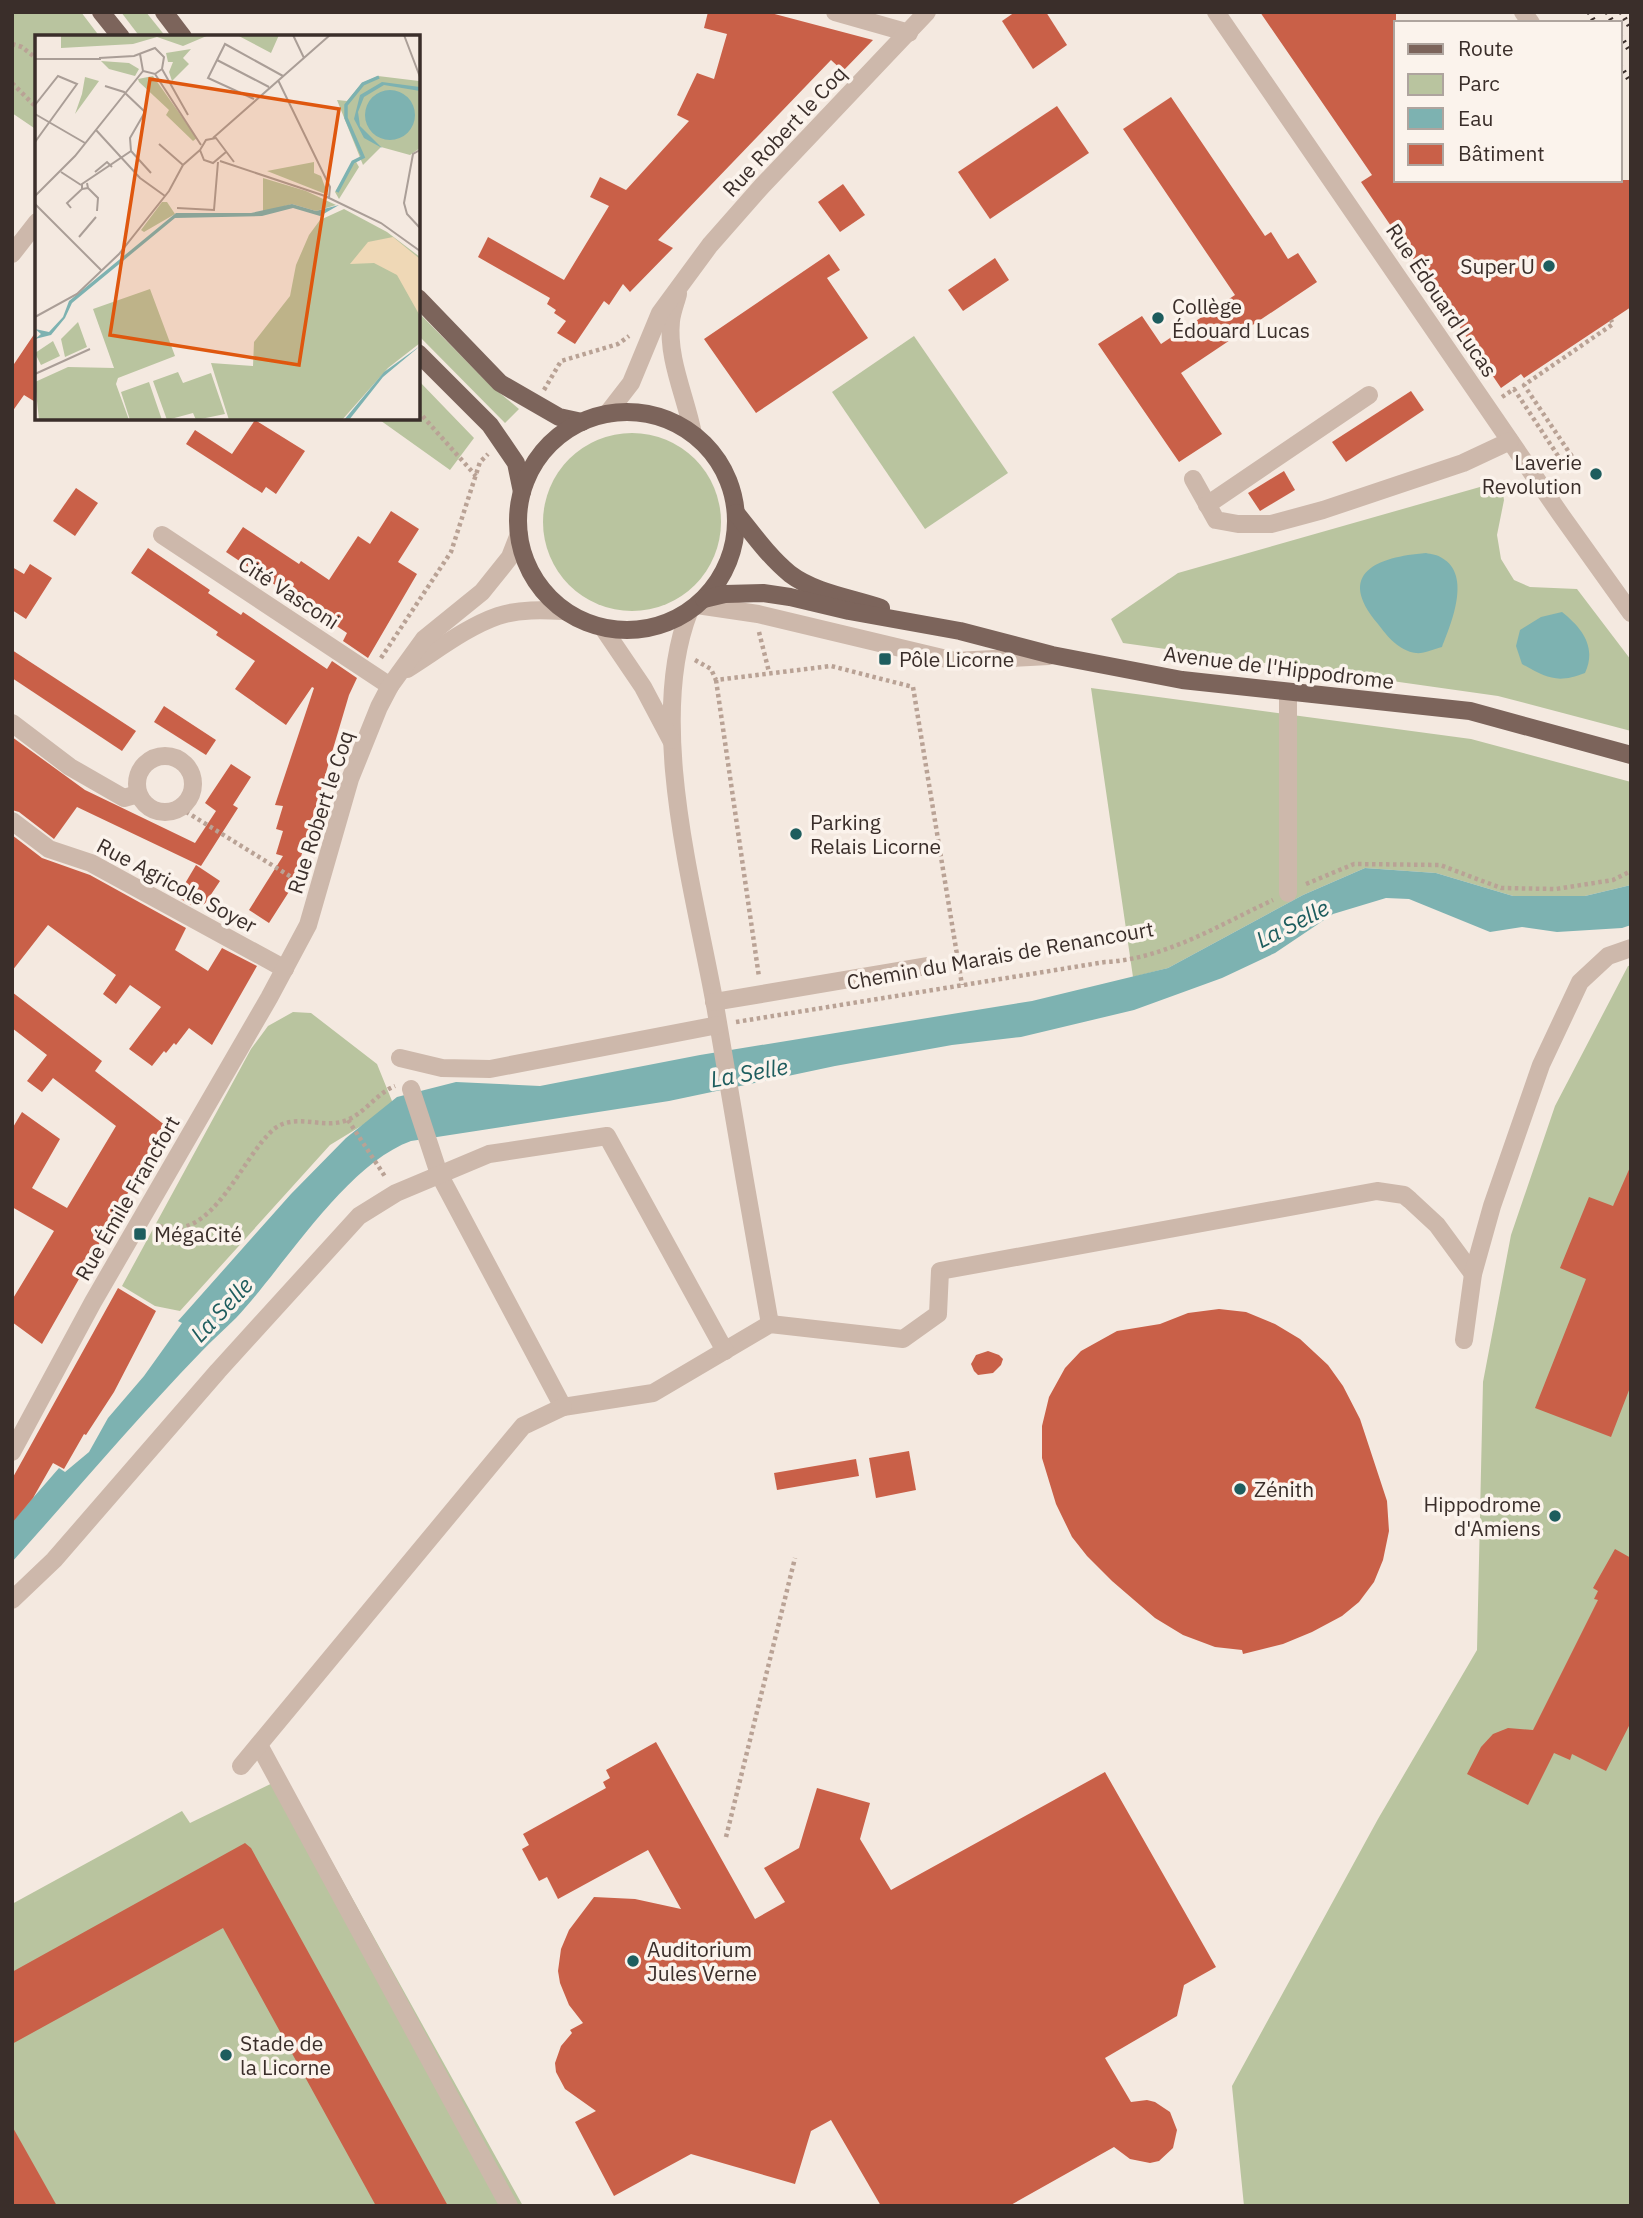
<svg xmlns="http://www.w3.org/2000/svg" width="1643" height="2218" font-family="'IBM Plex Sans',sans-serif">
<rect width="100%" height="100%" fill="#f4e9e0"/>
<!-- green -->
<g fill="#b9c49f">
<path d="M12,12H81L100,37H37V130L12,113Z"/>
<path d="M121,12H146L166,37H140Z"/>
<path d="M418,312L489,384L519,409L505,423L418,335Z"/>
<path d="M914,336L1008,473L925,529L832,392Z"/>
<path d="M418,380L474,438L450,470L377,418H418Z"/>
<circle cx="632" cy="522" r="89"/>
<path d="M1501,481L1504,500L1497,535L1501,559L1514,580L1530,587L1577,589L1631,660V731L1498,696L1123,643L1111,619L1178,573Z"/>
<path d="M1091,688L1471,739L1631,782V885L1585,896H1513L1436,873L1365,868L1303,895L1168,968L1133,977Z"/>
<path d="M1631,965V2206H1244L1232,2086L1378,1819L1477,1650L1483,1382L1511,1235L1555,1106L1628,966Z"/>
<path d="M293,1012L311,1013L377,1064L394,1106L330,1145L180,1311L155,1306L122,1286L251,1049L268,1026Z"/>
<path d="M285,1777L523,2206H12V1904L182,1811L190,1823Z"/>
</g>
<!-- water -->
<g fill="#7db2b1">
<path d="M1426,553C1431,554 1438,555 1442,558C1472,575 1451,624 1442,647C1434,649 1423,654 1416,653C1399,651 1387,636 1378,624C1335,573 1377,557 1426,553Z"/>
<path d="M1562,612C1582,628 1597,647 1585,673C1557,684 1547,678 1522,664L1516,646L1520,630L1541,617Z"/>
<path d="M1365,868L1436,873L1513,896H1585L1631,885V925L1622,928L1557,932L1522,927L1490,932L1409,899L1386,898L1333,914L1275,953L1222,978L1134,1010L1021,1037L952,1045L835,1066L669,1101L411,1141C345,1165 284,1267 236,1318C225,1329 212,1340 201,1352C136,1419 75,1492 12,1562V1522L59,1468L65,1472L89,1452L108,1418L144,1376L182,1323L178,1321L291,1194L346,1138L397,1097L456,1082L540,1086L700,1055L1032,1001L1168,968L1303,895Z"/>
</g>
<!-- building -->
<g fill="#c96048">
<path d="M708,12H767L873,40L843,71L831,60L658,240L673,248L630,292L623,284L609,305L604,301L575,344L557,333L566,321L554,313L556,310L547,304L550,298L478,257L488,237L564,280L609,206L590,197L600,177L626,190L689,121L677,115L697,73L714,79L727,34L704,28Z"/>
<path d="M1015,12H1046L1067,45L1033,69L1002,21Z"/>
<path d="M1260,12H1396V180H1631V307L1524,378L1521,374L1501,388L1361,182L1372,175Z"/>
<path d="M1171,97L1265,236L1271,232L1288,259L1298,253L1317,282L1181,373L1222,434L1179,462L1098,344L1142,316L1161,344L1235,295L1123,129Z"/>
<path d="M1057,106L1089,153L990,219L958,172Z"/>
<path d="M843,184L865,215L840,232L818,202Z"/>
<path d="M829,254L840,270L827,278L868,338L756,413L704,339Z"/>
<path d="M995,258L1009,280L963,311L948,290Z"/>
<path d="M37,330V403L24,395L12,412V367Z"/>
<path d="M1411,391L1424,410L1346,462L1332,442Z"/>
<path d="M255,420L305,451L276,494L266,487L262,493L186,444L195,430L232,454Z"/>
<path d="M1284,471L1295,490L1260,511L1248,493Z"/>
<path d="M76,488L98,503L75,536L53,521Z"/>
<path d="M391,511L419,529L398,562L417,574L368,658L343,641L347,633L226,552L243,527L299,564L301,561L329,580L358,536L370,544Z"/>
<path d="M148,548L210,590L208,593L241,615L243,612L327,669L332,661L357,678L349,695L292,887L269,923L249,910L283,856L276,854L283,831L276,829L283,806L275,805L314,688L312,687L286,725L235,689L255,661L216,635L218,632L131,573Z"/>
<path d="M30,564L52,578L26,619L12,610V567L24,574Z"/>
<path d="M12,650L136,731L122,751L12,678Z"/>
<path d="M164,706L216,740L206,755L154,722Z"/>
<path d="M12,737L85,790L195,843L216,811L205,803L231,764L251,777L233,805L238,808L201,866L77,807L54,839L19,812L12,810Z"/>
<path d="M12,835L42,858L90,875L186,928L175,950L208,971L222,948L257,966L212,1045L189,1028L176,1045L174,1043L166,1053L164,1051L152,1066L129,1049L161,1007L130,985L116,1004L103,994L116,975L48,925L12,971Z"/>
<path d="M196,865L220,881L204,905L198,901L195,907L177,897Z"/>
<path d="M12,992L102,1061L95,1071L166,1126L42,1344L12,1322V1300L54,1231L12,1207V1129L22,1112L60,1139L32,1188L67,1208L116,1126L53,1078L42,1092L27,1081L47,1055L12,1028Z"/>
<path d="M1631,1165V1385L1611,1437L1535,1408L1586,1279L1560,1268L1589,1197L1613,1206Z"/>
<path d="M118,1288L156,1311L114,1392L86,1435L84,1434L64,1469L53,1463L33,1498L12,1523V1479Z"/>
<path d="M1219,1309L1246,1312L1275,1324L1300,1339L1328,1365L1343,1386L1360,1419L1387,1501L1389,1531L1383,1560L1374,1582L1359,1602L1342,1616L1312,1632L1283,1644L1243,1654L1242,1650L1215,1647L1183,1635L1155,1618L1112,1581L1087,1556L1072,1537L1056,1504L1042,1458V1426L1049,1397L1065,1368L1081,1351L1117,1331L1160,1324L1188,1313Z"/>
<path d="M988,1351L999,1355L1003,1359L1001,1365L993,1373L978,1375L974,1371L971,1364L976,1355Z"/>
<path d="M909,1451L916,1490L876,1498L869,1458Z"/>
<path d="M856,1459L859,1476L777,1490L774,1473Z"/>
<path d="M1615,1549L1631,1558V1722L1606,1771L1572,1754L1570,1760L1554,1753L1528,1805L1467,1774L1481,1747L1493,1734L1508,1728L1533,1730L1598,1600L1594,1599L1598,1591L1593,1588Z"/>
<path d="M656,1742L755,1919L785,1902L764,1868L799,1848L817,1788L870,1803L860,1839L891,1890L1105,1772L1216,1967L1184,1985L1177,2016L1105,2058L1131,2102L1147,2100L1155,2102L1170,2112L1177,2130L1173,2148L1159,2161L1150,2163L1130,2159L1114,2147L1009,2206H881L831,2120L811,2131L795,2184L691,2154L614,2196L575,2122L596,2111L565,2089L556,2072L555,2063L561,2046L572,2033L570,2030L583,2023L569,2005L560,1983L558,1971L561,1949L569,1930L594,1897L635,1899L681,1909L648,1850L558,1899L547,1877L539,1881L522,1849L529,1845L523,1834L606,1788L603,1782L610,1778L606,1770Z"/>
<path d="M245,1843L251,1848L448,2206H376L223,1928L12,2044V1972Z"/>
<path d="M12,2126L57,2206H12Z"/>
</g>
<g fill="none" stroke-linecap="round" stroke-linejoin="round">
<!-- path -->
<g stroke="#b9a295" stroke-width="4.5" stroke-dasharray="3.5 3.5" stroke-linecap="butt">
<path d="M12,44L22,47L37,59"/>
<path d="M12,83L37,108"/>
<path d="M544,390L561,361L618,344L629,336"/>
<path d="M1502,397L1514,389L1568,471L1577,464L1524,385L1613,324L1611,320"/>
<path d="M418,411L476,476"/>
<path d="M759,632L769,672"/>
<path d="M381,658L451,552L480,462L488,454"/>
<path d="M695,660L711,669L716,680L831,666L913,687L962,985"/>
<path d="M716,680L759,977"/>
<path d="M180,808L301,883"/>
<path d="M1306,884L1354,864L1440,865L1501,888L1556,889L1613,880L1631,871"/>
<path d="M736,1022L1105,962C1165,959 1219,925 1273,900"/>
<path d="M348,1120L386,1178"/>
<path d="M159,1226C213,1244 241,1157 274,1129C295,1112 324,1130 347,1120C365,1113 377,1093 395,1086"/>
<path d="M726,1837L795,1558"/>
</g>
<!-- minor -->
<g stroke="#cdb8ab" stroke-width="18">
<path d="M835,12L909,33"/>
<path d="M1216,12L1561,515L1631,613"/>
<path d="M1523,12L1531,23"/>
<path d="M12,254L37,222"/>
<path d="M678,294C676,302 672,312 671,321C667,359 686,397 693,434"/>
<path d="M607,414L631,383L660,313L710,245L762,186L927,12"/>
<path d="M1193,479L1216,520L1238,524H1271L1323,510L1463,463L1510,441"/>
<path d="M1207,505L1369,395"/>
<path d="M162,535L390,686"/>
<path d="M697,605L758,614L955,661L1049,656"/>
<path d="M689,612C646,723 694,889 715,1005C733,1111 751,1218 770,1324"/>
<path d="M603,628L643,687L671,740"/>
<path d="M407,669C436,651 466,627 498,616C519,609 543,610 564,611"/>
<path d="M12,723L70,767L124,798L138,794"/>
<circle cx="165" cy="784" r="28"/>
<path d="M12,821L49,849L91,863L285,969"/>
<path d="M1288,893V692"/>
<path d="M714,1002L927,966"/>
<path d="M400,1058L442,1068L490,1069L718,1025"/>
<path d="M411,1089L439,1174L563,1407L653,1393L770,1324L903,1339L938,1314L940,1271L1377,1191L1404,1195L1410,1200L1437,1225L1473,1274"/>
<path d="M1464,1340L1473,1274L1492,1206L1541,1065L1580,982L1608,956L1631,948"/>
<path d="M12,1452L93,1302L269,998L308,925L350,779L379,707L390,686L424,639L482,592L510,557L519,534"/>
<path d="M12,1600L54,1560L218,1371L359,1216L396,1193L489,1154L607,1136L725,1351"/>
<path d="M259,1745L509,2206"/>
<path d="M241,1766L523,1426L563,1407"/>
</g>
<!-- major -->
<g stroke="#7c645b" stroke-width="18">
<path d="M101,12L121,37"/>
<path d="M164,12L183,37"/>
<path d="M418,298L500,383L559,417L582,422"/>
<path d="M418,353L490,425L516,463L522,492"/>
<circle cx="627" cy="521" r="109"/>
<path d="M736,513C753,534 769,557 790,574C815,593 852,598 881,608"/>
<path d="M704,599L725,594L763,593L790,597L849,611L960,631L1052,655L1182,680L1470,711L1631,755"/>
</g>
<!-- rail -->
<g stroke="#3a2e2a" stroke-width="5" stroke-dasharray="2 5" stroke-linecap="butt">
<path d="M1589,12L1595,23"/>
<path d="M1607,12L1613,23"/>
<path d="M1621,12L1631,29"/>
<path d="M1620,35L1631,53"/>
<path d="M1620,65L1631,83"/>
</g>
</g>
<!-- markers -->
<g fill="#1e5d5e" stroke="#fbf3ec" stroke-width="2.5">
<circle cx="1549" cy="266" r="7"/>
<circle cx="1158" cy="318" r="7"/>
<circle cx="1596" cy="474" r="7"/>
<rect x="878" y="652" width="14" height="14" rx="3.5"/>
<circle cx="796" cy="834" r="7"/>
<rect x="133" y="1227" width="14" height="14" rx="3.5"/>
<circle cx="1240" cy="1489" r="7"/>
<circle cx="1555" cy="1516" r="7"/>
<circle cx="633" cy="1961" r="7"/>
<circle cx="226" cy="2055" r="7"/>
</g>
<g text-anchor="middle" dominant-baseline="central" stroke-width="7" stroke-linejoin="round" paint-order="stroke">
<!-- street labels -->
<g font-size="21" fill="#3a2e2a" stroke="#fbf3ec">
<text transform="translate(784 131) rotate(-47)">Rue Robert le Coq</text>
<text transform="translate(1442 300) rotate(56)">Rue Édouard Lucas</text>
<text transform="translate(289 592) rotate(33)">Cité Vasconi</text>
<text transform="translate(1279 667) rotate(7)">Avenue de l'Hippodrome</text>
<text transform="translate(320 812) rotate(-72)">Rue Robert le Coq</text>
<text transform="translate(177 885) rotate(28)">Rue Agricole Soyer</text>
<text transform="translate(1000 955) rotate(-10)">Chemin du Marais de Renancourt</text>
<text transform="translate(127 1198) rotate(-60)">Rue Émile Francfort</text>
</g>
<!-- poi labels -->
<g font-size="21" fill="#3a2e2a" stroke="#fbf3ec" text-anchor="start">
<text x="1535" y="266" text-anchor="end">Super U</text>
<text x="1172" y="306">Collège<tspan x="1172" dy="24">Édouard Lucas</tspan></text>
<text x="1582" y="462" text-anchor="end">Laverie<tspan x="1582" dy="24">Revolution</tspan></text>
<text x="899" y="659">Pôle Licorne</text>
<text x="810" y="822">Parking<tspan x="810" dy="24">Relais Licorne</tspan></text>
<text x="154" y="1234">MégaCité</text>
<text x="1254" y="1489">Zénith</text>
<text x="1541" y="1504" text-anchor="end">Hippodrome<tspan x="1541" dy="24">d'Amiens</tspan></text>
<text x="647" y="1949">Auditorium<tspan x="647" dy="24">Jules Verne</tspan></text>
<text x="240" y="2043">Stade de<tspan x="240" dy="24">la Licorne</tspan></text>
</g>
<!-- water labels -->
<g font-size="23" font-style="italic" fill="#1e5d5e" stroke="#fbf3ec">
<text transform="translate(1292 923) rotate(-27)">La Selle</text>
<text transform="translate(749 1072) rotate(-10)">La Selle</text>
<text transform="translate(221 1309) rotate(-47)">La Selle</text>
</g>
</g>
<!-- overview -->
<g transform="translate(35 35)">
<rect width="385" height="385" fill="#f4e9e0"/>
<path d="M26,0H174L148,11L122,2L98,9L26,13ZM202,0H244L236,18ZM156,14L148,23L154,29L137,46L134,37L138,27H133L131,18ZM66,26L94,28L104,34L100,41L74,34ZM118,41L162,103L158,106L131,80L134,75L104,47L103,44ZM343,41L384,46L385,113L375,120L346,112L328,130L302,65L312,66L327,48ZM50,42L64,46L40,79L47,59ZM320,125L324,132L304,164L300,157ZM279,127V138L286,141L293,160L232,136ZM228,143L271,156L301,170L281,176L257,169L228,177ZM127,167H132L140,179L109,197L106,195ZM309,174L352,197L385,222V308L353,333L307,385H194L176,328L218,331L219,307L255,261L261,230L274,200L285,185ZM115,254L140,321L83,343L81,349L94,385H4L0,347L33,332L79,333L58,274ZM43,287L52,312L30,322L26,304ZM18,306L25,321L6,330L0,318ZM143,337L148,348L176,338L190,379L161,385L158,378L132,385L118,346ZM114,347L127,385H95L86,357Z" fill="#b9c49f"/>
<path d="M358,202L385,224V281L362,240L339,228L315,229L333,207Z" fill="#efd8b6"/>
<path d="M347,47L385,52V56L349,50L329,62L323,77L325,91L347,113L329,103L319,84L325,60ZM330 80a25 25 0 1 1 50 0a25 25 0 1 1-50 0ZM257,169L281,176L304,170L285,181L258,173L227,181L140,183L37,268L30,283L16,300L0,304L6,299L0,294L14,297L28,282L34,266L141,178H216ZM385,311L348,342L314,385H309L349,337Z" fill="#7db2b1"/>
<path fill="none" stroke="#7db2b1" stroke-width="3.5" d="M302,157L318,127L328,122L311,83V70L328,49L344,42"/>
<path fill="none" stroke="#aa9e97" stroke-width="2" d="M258,0L269,23M369,0L385,42M64,23L99,21L120,13L129,22L127,34L120,39L108,36L105,19M0,24H66M182,25L234,52M127,34L153,80M120,39L166,110M243,45L295,152L294,163M219,64L173,43L190,9L248,41M0,70L23,41L42,49L0,107M0,79L50,108M61,95L105,143L130,161M178,103L295,0M124,109L148,130M385,115L378,119L369,168L372,179L385,193M96,116L116,138M191,117L178,128L169,125L165,115L171,105L181,103L199,127M185,126L290,161L346,188L385,216M26,137L46,150M60,137L72,127L77,132M52,148L53,153L47,154V149L96,116L95,103L110,77L89,57L70,51M53,153L63,163L62,176M0,161L40,121L108,36M0,169L66,235M36,173L32,168L47,154M142,173L179,175L183,127M44,202L61,182M0,282L42,259L84,219L134,156L148,130L165,115M0,339L55,314"/>
<path fill="#df570e" fill-opacity="0.15" stroke="#df570e" stroke-width="3.5" d="M115,44L304,74L264,330L75,300Z"/>
<rect width="385" height="385" fill="none" stroke="#3a2e2a" stroke-width="3.5"/>
</g>
<!-- border -->
<rect width="1643" height="2218" fill="none" stroke="#3a2e2a" stroke-width="28"/>
<!-- legend -->
<rect x="1394" y="21" width="228" height="161" fill="#fbf3ec" stroke="#aea49e" stroke-width="2"/>
<rect x="1408" y="44" width="35" height="10" fill="#7c645b" stroke="#aea49e" stroke-width="2"/>
<text x="1458" y="56" font-size="21" fill="#3a2e2a">Route</text>
<rect x="1408" y="74" width="35" height="21" fill="#b9c49f" stroke="#aea49e" stroke-width="2"/>
<text x="1458" y="91" font-size="21" fill="#3a2e2a">Parc</text>
<rect x="1408" y="108" width="35" height="21" fill="#7db2b1" stroke="#aea49e" stroke-width="2"/>
<text x="1458" y="126" font-size="21" fill="#3a2e2a">Eau</text>
<rect x="1408" y="144" width="35" height="21" fill="#c96048" stroke="#aea49e" stroke-width="2"/>
<text x="1458" y="161" font-size="21" fill="#3a2e2a">Bâtiment</text>
</svg>
